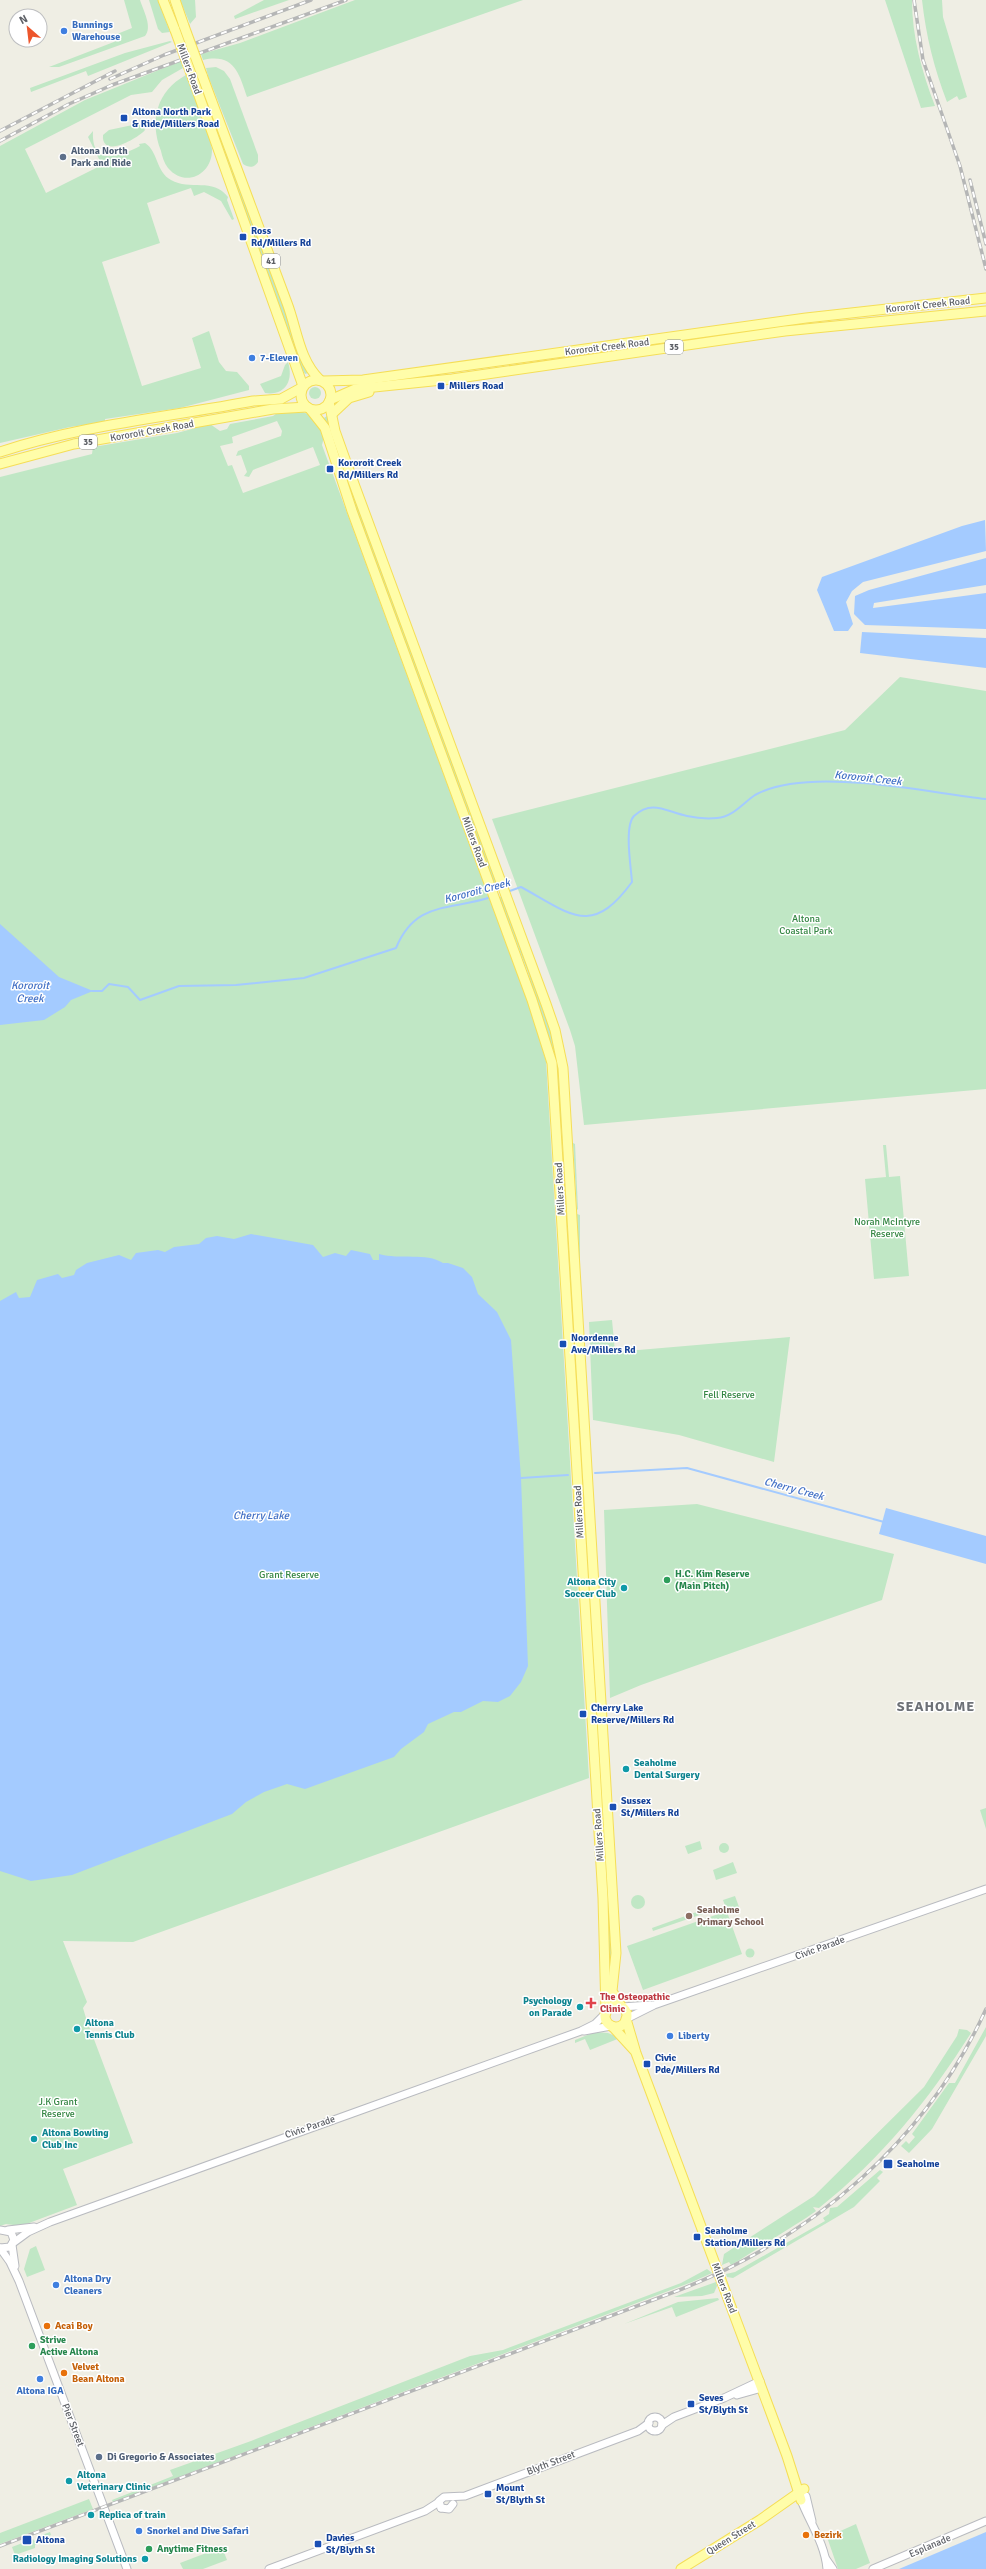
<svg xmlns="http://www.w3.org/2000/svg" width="986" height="2569" font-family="Signika,sans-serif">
<rect width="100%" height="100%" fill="#efeee4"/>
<!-- green -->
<g fill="#c0e7c5" fill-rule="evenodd">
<path d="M124,0H140C143,10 153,27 145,36L59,67H49L119,40L117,34L132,28Z"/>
<path d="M149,0H158L170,32L162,33L158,29Z"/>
<path d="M180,0H195L196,17L190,24Z"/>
<path d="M264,0H289L235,19L234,16Z"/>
<path d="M355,0H523L247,97C239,73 234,53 203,60L201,54L240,43Z"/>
<path d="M885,0H912C912,37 922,72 935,106L921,108Z"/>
<path d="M922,0H942L943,17L967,97L959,100L957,96L947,102C934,68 926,36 922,0Z"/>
<path d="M170,41L172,42L88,76L86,71L31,92L30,88L125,53Z"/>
<path d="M181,61L183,68L162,80L152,92L131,95L25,149L46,193L102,165L88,137L93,131C91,167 119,157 140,146L139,144L145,143C158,151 156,172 171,180C190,191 213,177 228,197L227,200L234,219L232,220L221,201L204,192L194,196L191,188L147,203L160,243L102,262L142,386L201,368L192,338L209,331L219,362L226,371L237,372L249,386V390L180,408L105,419V422L70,427L0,443V146L85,100Z"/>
<path d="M216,67L224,71L230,79L258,155V162C254,168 249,168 243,164L208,76L206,68Z"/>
<path d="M197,71L308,373L305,374L302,369L194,73Z"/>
<path d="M186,75C191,90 212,138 212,150C212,175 185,188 168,168C164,163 162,156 161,151C149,120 157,91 186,75Z"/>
<path d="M142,123L145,130C137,139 101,159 103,135L109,130Z"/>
<path d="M288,362C294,381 285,396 265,393L260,384L281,376L285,365Z"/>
<circle cx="315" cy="393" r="6"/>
<path d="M280,411C307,411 314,411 324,437L322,445L532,1014L546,1061L589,1778L133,1942L63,1941L87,2002L83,2008L86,2018L133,2143L63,2169L77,2205L21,2226L6,2224L0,2226V477L92,454L93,447L177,433L210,424L220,431L227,429L230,424L273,416ZM277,421L282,431L281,436L238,451L236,456L241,455L247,472L244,476L249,477L253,470L313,447L320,465L243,493L232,465L228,466L220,446L233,443L232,437Z"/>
<path d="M327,416L337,450L500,891L496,890L347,487L330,428L324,418Z"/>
<path d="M900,677L986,691V1089L584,1125L575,1046L570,1030L492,819L845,730Z"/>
<path d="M502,896L552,1030L560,1068L562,1129L560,1127L551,1045L527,970L499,898Z"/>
<path d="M573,1143L575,1144L578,1210L577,1209Z"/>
<path d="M883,1145H886L889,1177L900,1176L909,1276L874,1279L865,1179L886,1177Z"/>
<path d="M577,1214L580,1215V1259L579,1258Z"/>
<path d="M612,1320L615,1352L790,1337L774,1462L679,1435L593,1420L589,1322Z"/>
<path d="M578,1384L594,1663L593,1666L576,1398Z"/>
<path d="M697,1504L894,1554L882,1600L641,1685L610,1698L604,1510Z"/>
<path d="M601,1779L611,1940V1964H609Z"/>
<path d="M986,1808V1829L980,1810Z"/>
<path d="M700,1841L702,1849L688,1854L685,1846Z"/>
<circle cx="724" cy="1848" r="5"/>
<path d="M733,1862L737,1873L716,1880L713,1870Z"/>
<circle cx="638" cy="1902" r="7"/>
<path d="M735,1896L739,1907L727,1912L742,1954L643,1990L627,1946L727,1911L723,1900Z"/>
<path d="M716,1905L717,1909L653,1931L652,1928Z"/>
<circle cx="750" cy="1953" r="4.5"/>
<path d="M986,2027V2036L932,2129L909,2153L901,2146L906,2141L909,2144L915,2137L912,2134L949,2083H955Z"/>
<path d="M959,2029L967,2030L971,2033C928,2101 882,2158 819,2208L813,2207L816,2211L806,2218L738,2261L731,2265L729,2262L722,2265L724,2254L814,2196L924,2087L957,2036Z"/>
<path d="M595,2032L608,2033L620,2038L590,2050L585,2039L575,2043V2040Z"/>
<path d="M880,2170L883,2172L877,2178L880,2181L854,2207L733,2278L727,2277L726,2274L735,2272L825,2221L823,2218L829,2214L830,2208L837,2207Z"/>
<path d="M36,2246L45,2270L27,2277L24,2269L30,2249Z"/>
<path d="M707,2269L712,2273L692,2282L113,2502L112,2500L173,2476L170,2470L251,2441L470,2356L503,2350L681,2283Z"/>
<path d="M716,2282L717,2286L714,2293L702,2296L674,2297Z"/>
<path d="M718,2298L719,2300L676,2317L672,2307L624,2324L678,2302Z"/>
<path d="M89,2499L93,2509L0,2544V2533Z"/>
<path d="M856,2524L870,2563L856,2569H838L827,2537Z"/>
<path d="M50,2532L51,2535L40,2539L41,2543L35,2545V2548L15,2555L12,2547L33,2539L35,2542L40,2540L39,2536Z"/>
<path d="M222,2547L227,2560L203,2569H183L180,2563Z"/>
</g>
<!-- water -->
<g fill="#a4cbff">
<path d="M985,520L986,551L863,582L852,591L846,602L853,624L848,631H834L817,590L822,577L962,526Z"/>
<path d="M986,558V585L874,603L873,608L986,593V629L865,625L854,614L855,596L869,590Z"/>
<path d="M862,632L986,638V668L860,653Z"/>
<path d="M0,924L59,977L93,991L71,1000L65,1007L44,1020L0,1025Z"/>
<path d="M251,1234L313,1245L323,1257L335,1253L346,1256L351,1250L370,1254L373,1260H379V1254C400,1260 426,1252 443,1263H448L463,1268L472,1277L478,1294L497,1312L511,1340L521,1478L528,1666L521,1682L510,1696L498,1702L483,1701L461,1712H454L428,1724L424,1732L401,1749L394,1757L305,1789L287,1784L264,1792L246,1802L232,1814L72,1875L31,1881L0,1871V1301L16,1292L19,1298L30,1297L37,1280L58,1274L62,1278L74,1275L76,1270L87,1263L119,1255L131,1260L136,1253L158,1250L165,1252L174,1247L199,1244L206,1238L217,1236L234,1239Z"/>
<path d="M886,1508L986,1536V1564L879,1534Z"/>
<path d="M986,2532V2569H899Z"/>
</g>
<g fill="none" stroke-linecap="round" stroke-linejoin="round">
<!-- stream -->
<g stroke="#a4cbff" stroke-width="2">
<path d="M507,892L521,887C571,914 591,938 632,882C631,867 624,826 634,816C652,799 667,812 687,816C696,818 708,819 717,818C733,817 743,803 755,795C766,789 777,786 790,784C847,775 927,792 986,799"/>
<path d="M92,991H102L109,984L128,987L140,1000L179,986L236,985L304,978L396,948C416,900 450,911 491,897"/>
<path d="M595,1473L687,1468L884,1522"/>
<path d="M521,1478L568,1475"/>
</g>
<defs>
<g id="minor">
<path d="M622,2007L650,2005"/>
<path d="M626,2019L654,2005L986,1889"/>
<path d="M584,2031L611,2026"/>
<path d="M0,2230L11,2232L14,2240L10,2247L0,2248"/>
<path d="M8,2230L34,2227"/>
<path d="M13,2243L28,2232L50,2222L581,2031L595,2024L606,2013"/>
<path d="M12,2245L15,2266"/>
<path d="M0,2248L10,2262L19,2281L127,2569"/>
<path d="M737,2395L762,2388"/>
<circle cx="655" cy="2424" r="7"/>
<path d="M662,2425L674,2417L724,2398L760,2381"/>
<path d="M806,2496L812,2521"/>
<path d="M801,2500C810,2523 825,2544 827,2569"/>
<path d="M441,2508L439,2501L444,2497L465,2496L638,2431L649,2423"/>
<path d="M441,2508L449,2509L453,2504"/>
<path d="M826,2559L833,2569"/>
<path d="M269,2569L425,2511L439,2502"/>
<path d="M873,2569L986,2521"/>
</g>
<g id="major">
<path d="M163,0L175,30"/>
<path d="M175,0L184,26"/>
<path d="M202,75C230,151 258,227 287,303C297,329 299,360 320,380"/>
<path d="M193,79L303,386"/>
<circle cx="316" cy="395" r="15"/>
<path d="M323,381L363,380L806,318L986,298"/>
<path d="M330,400L355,389L452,379L785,331L986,311"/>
<path d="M329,402L335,431L350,473L546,1004L555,1030L563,1068L616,1953L612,1991L621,2006"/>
<path d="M310,409L325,428L352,511L532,1000L552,1063L603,1898L606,2013"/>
<path d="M332,414L349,398L369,392"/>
<path d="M0,452C81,425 169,417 253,401L281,399L301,388"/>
<path d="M0,464L74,444L273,409L307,407"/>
<circle cx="616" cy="2016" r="11"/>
<path d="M626,2019L636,2053L787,2456L801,2500"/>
<path d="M612,2026L634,2050"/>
<path d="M681,2569L760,2520L804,2489"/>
</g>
</defs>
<!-- minor casing -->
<use href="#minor" stroke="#b9bbc0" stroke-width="9"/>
<!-- major casing -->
<use href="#major" stroke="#f5de57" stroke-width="11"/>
<!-- minor -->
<use href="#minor" stroke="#fff" stroke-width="7"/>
<!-- major -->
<use href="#major" stroke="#fffda9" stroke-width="9"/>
<defs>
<g id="rail">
<path d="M914,0L923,60L960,166L986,269"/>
<path d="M110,79L164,55L311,0"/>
<path d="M0,131L115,71"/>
<path d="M0,141L69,104L112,85L346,0"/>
<path d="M970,180L986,244"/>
<path d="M0,2546L682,2289C814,2236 927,2140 986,2009"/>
</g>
</defs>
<!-- rail casing -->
<use href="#rail" stroke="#b5b6b6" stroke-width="3.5"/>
<!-- rail -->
<use href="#rail" stroke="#fff" stroke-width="2" stroke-dasharray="6" stroke-linecap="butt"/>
<defs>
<g id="major-bridge">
<path d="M184,26L202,75"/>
<path d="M175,30L193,79"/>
</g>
</defs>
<!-- major-bridge casing -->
<use href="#major-bridge" stroke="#f5de57" stroke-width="11" stroke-linecap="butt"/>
<!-- major-bridge -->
<use href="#major-bridge" stroke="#fffda9" stroke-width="9"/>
</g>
<!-- markers -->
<g fill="#3f7fe0" stroke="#fff" stroke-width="1.5">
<circle cx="64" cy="31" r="4"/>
<circle cx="252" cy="358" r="4"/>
<circle cx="670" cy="2036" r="4"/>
<circle cx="56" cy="2285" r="4"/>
<circle cx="40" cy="2379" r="4"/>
<circle cx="139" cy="2531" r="4"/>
</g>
<g fill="#1a4fb4" stroke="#fff" stroke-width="1.5">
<rect x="120" y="114" width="8" height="8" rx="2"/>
<rect x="239" y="233" width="8" height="8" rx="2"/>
<rect x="437" y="382" width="8" height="8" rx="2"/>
<rect x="326" y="465" width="8" height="8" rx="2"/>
<rect x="559" y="1340" width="8" height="8" rx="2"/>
<rect x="579" y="1710" width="8" height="8" rx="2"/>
<rect x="609" y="1803" width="8" height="8" rx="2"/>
<rect x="643" y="2060" width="8" height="8" rx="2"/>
<rect x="883" y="2159" width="10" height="10" rx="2"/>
<rect x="693" y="2233" width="8" height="8" rx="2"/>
<rect x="687" y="2400" width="8" height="8" rx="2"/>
<rect x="484" y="2490" width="8" height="8" rx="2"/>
<rect x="22" y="2535" width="10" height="10" rx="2"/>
<rect x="314" y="2540" width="8" height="8" rx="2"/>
</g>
<g fill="#5c6f8a" stroke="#fff" stroke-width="1.5">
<circle cx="63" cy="157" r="4"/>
<circle cx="99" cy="2457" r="4"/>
</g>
<g fill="#2e9e5b" stroke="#fff" stroke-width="1.5">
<circle cx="667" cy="1580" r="4"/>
<circle cx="32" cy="2346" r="4"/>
<circle cx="149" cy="2549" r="4"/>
</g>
<g fill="#0f9aa8" stroke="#fff" stroke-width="1.5">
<circle cx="624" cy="1588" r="4"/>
<circle cx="626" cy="1769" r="4"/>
<circle cx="580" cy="2007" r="4"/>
<circle cx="77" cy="2029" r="4"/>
<circle cx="34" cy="2139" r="4"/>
<circle cx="69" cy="2481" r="4"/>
<circle cx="91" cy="2515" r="4"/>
<circle cx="145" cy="2559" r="4"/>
</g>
<circle fill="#8d6e63" stroke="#fff" stroke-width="1.5" cx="689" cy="1916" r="4"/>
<path fill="#e0444e" stroke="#fff" stroke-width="1.5" d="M589 1997h4v4h4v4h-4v4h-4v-4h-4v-4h4z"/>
<g fill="#e8710a" stroke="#fff" stroke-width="1.5">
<circle cx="47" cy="2326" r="4"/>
<circle cx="64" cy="2373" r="4"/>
<circle cx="806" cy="2535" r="4"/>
</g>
<g text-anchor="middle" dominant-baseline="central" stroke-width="3" stroke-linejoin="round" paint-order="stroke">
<!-- shield labels -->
<g fill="#fff" stroke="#8d8f93" stroke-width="1">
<rect x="262" y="254" width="18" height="14" rx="3"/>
<rect x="665" y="340" width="18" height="14" rx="3"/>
<rect x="79" y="435" width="18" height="14" rx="3"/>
</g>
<g font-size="9" font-weight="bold" fill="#5c5f65">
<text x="271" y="261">41</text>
<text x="674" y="347">35</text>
<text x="88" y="442">35</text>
</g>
<!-- shop labels -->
<g font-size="10" font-weight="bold" fill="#366cbe" stroke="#fff" text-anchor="start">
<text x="72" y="25">Bunnings<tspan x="72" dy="12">Warehouse</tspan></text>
<text x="260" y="358">7-Eleven</text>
<text x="678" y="2036">Liberty</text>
<text x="64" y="2279">Altona Dry<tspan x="64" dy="12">Cleaners</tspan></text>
<text x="40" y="2391" text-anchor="middle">Altona IGA</text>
<text x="147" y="2531">Snorkel and Dive Safari</text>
</g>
<!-- street labels -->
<g font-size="10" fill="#5c5f65" stroke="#fff">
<text transform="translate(189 69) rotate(70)">Millers Road</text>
<text transform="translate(928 305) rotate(-6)">Kororoit Creek Road</text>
<text transform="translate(607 347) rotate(-7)">Kororoit Creek Road</text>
<text transform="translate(152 431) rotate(-10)">Kororoit Creek Road</text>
<text transform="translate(474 842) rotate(70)">Millers Road</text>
<text transform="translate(560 1189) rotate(-93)">Millers Road</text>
<text transform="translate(579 1512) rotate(-93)">Millers Road</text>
<text transform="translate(599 1835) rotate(-94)">Millers Road</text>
<text transform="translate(820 1948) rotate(-20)">Civic Parade</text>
<text transform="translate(310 2127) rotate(-19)">Civic Parade</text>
<text transform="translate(724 2288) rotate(69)">Millers Road</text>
<text transform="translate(73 2425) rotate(69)">Pier Street</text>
<text transform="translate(551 2463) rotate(-21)">Blyth Street</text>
<text transform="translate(731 2538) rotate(-32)">Queen Street</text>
<text transform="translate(930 2546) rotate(-23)">Esplanade</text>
</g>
<!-- transit labels -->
<g font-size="10" font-weight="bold" fill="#164399" stroke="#fff" text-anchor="start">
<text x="132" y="112">Altona North Park<tspan x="132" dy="12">&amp; Ride/Millers Road</tspan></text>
<text x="251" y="231">Ross<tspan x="251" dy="12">Rd/Millers Rd</tspan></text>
<text x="449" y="386">Millers Road</text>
<text x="338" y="463">Kororoit Creek<tspan x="338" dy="12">Rd/Millers Rd</tspan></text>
<text x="571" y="1338">Noordenne<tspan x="571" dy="12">Ave/Millers Rd</tspan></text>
<text x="591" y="1708">Cherry Lake<tspan x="591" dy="12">Reserve/Millers Rd</tspan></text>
<text x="621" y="1801">Sussex<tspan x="621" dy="12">St/Millers Rd</tspan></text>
<text x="655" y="2058">Civic<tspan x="655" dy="12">Pde/Millers Rd</tspan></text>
<text x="897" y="2164">Seaholme</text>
<text x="705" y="2231">Seaholme<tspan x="705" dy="12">Station/Millers Rd</tspan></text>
<text x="699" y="2398">Seves<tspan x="699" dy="12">St/Blyth St</tspan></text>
<text x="496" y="2488">Mount<tspan x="496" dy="12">St/Blyth St</tspan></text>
<text x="326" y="2538">Davies<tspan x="326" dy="12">St/Blyth St</tspan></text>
<text x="36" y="2540">Altona</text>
</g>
<!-- service labels -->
<g font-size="10" font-weight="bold" fill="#4e5e75" stroke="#fff" text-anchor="start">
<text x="71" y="151">Altona North<tspan x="71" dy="12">Park and Ride</tspan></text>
<text x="107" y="2457">Di Gregorio &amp; Associates</text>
</g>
<!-- park labels -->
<g font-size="10" fill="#338542" stroke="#fff">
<text x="806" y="919">Altona<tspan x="806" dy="12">Coastal Park</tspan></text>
<text x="887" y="1222">Norah McIntyre<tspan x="887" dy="12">Reserve</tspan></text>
<text x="729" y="1395">Fell Reserve</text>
<text x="289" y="1575">Grant Reserve</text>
<text x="58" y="2102">J.K Grant<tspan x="58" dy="12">Reserve</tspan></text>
</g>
<!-- leisure labels -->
<g font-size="10" font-weight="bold" fill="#27864d" stroke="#fff" text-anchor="start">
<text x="675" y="1574">H.C. Kim Reserve<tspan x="675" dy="12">(Main Pitch)</tspan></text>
<text x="40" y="2340">Strive<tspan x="40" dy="12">Active Altona</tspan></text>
<text x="157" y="2549">Anytime Fitness</text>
</g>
<!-- culture labels -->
<g font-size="10" font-weight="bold" fill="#0d838f" stroke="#fff" text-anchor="start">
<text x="616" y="1582" text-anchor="end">Altona City<tspan x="616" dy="12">Soccer Club</tspan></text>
<text x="634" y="1763">Seaholme<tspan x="634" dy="12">Dental Surgery</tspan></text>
<text x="572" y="2001" text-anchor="end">Psychology<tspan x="572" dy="12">on Parade</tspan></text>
<text x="85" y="2023">Altona<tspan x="85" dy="12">Tennis Club</tspan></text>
<text x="42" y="2133">Altona Bowling<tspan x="42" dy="12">Club Inc</tspan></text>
<text x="77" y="2475">Altona<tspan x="77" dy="12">Veterinary Clinic</tspan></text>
<text x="99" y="2515">Replica of train</text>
<text x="137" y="2559" text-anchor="end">Radiology Imaging Solutions</text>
</g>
<!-- education labels -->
<g font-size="10" font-weight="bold" fill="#785e54" stroke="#fff" text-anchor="start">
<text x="697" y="1910">Seaholme<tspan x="697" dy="12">Primary School</tspan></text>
</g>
<!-- health labels -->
<g font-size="10" font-weight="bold" fill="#be3a42" stroke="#fff" text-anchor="start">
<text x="600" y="1997">The Osteopathic<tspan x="600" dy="12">Clinic</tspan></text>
</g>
<!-- food labels -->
<g font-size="10" font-weight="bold" fill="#c56008" stroke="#fff" text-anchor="start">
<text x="55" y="2326">Acai Boy</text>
<text x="72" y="2367">Velvet<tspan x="72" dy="12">Bean Altona</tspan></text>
<text x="814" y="2535">Bezirk</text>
</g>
<!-- water labels -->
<g font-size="11" font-style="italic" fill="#4371c6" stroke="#fff">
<text transform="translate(868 778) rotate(6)">Kororoit Creek</text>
<text transform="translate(477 891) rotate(-15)">Kororoit Creek</text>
<text x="30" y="985">Kororoit<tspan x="30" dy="13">Creek</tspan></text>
<text transform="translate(794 1489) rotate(15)">Cherry Creek</text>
<text x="261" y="1515">Cherry Lake</text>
</g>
<!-- district labels -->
<g font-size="14" font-weight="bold" letter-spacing="1" fill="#6d7177" stroke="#fff">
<text x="936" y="1706">SEAHOLME</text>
</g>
</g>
<!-- north arrow -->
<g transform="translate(28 28) rotate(332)"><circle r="19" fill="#ffffff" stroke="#bebfc1"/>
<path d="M0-3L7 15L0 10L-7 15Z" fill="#ed562c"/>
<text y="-6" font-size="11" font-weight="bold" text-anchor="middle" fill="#5c5f65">N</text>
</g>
</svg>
